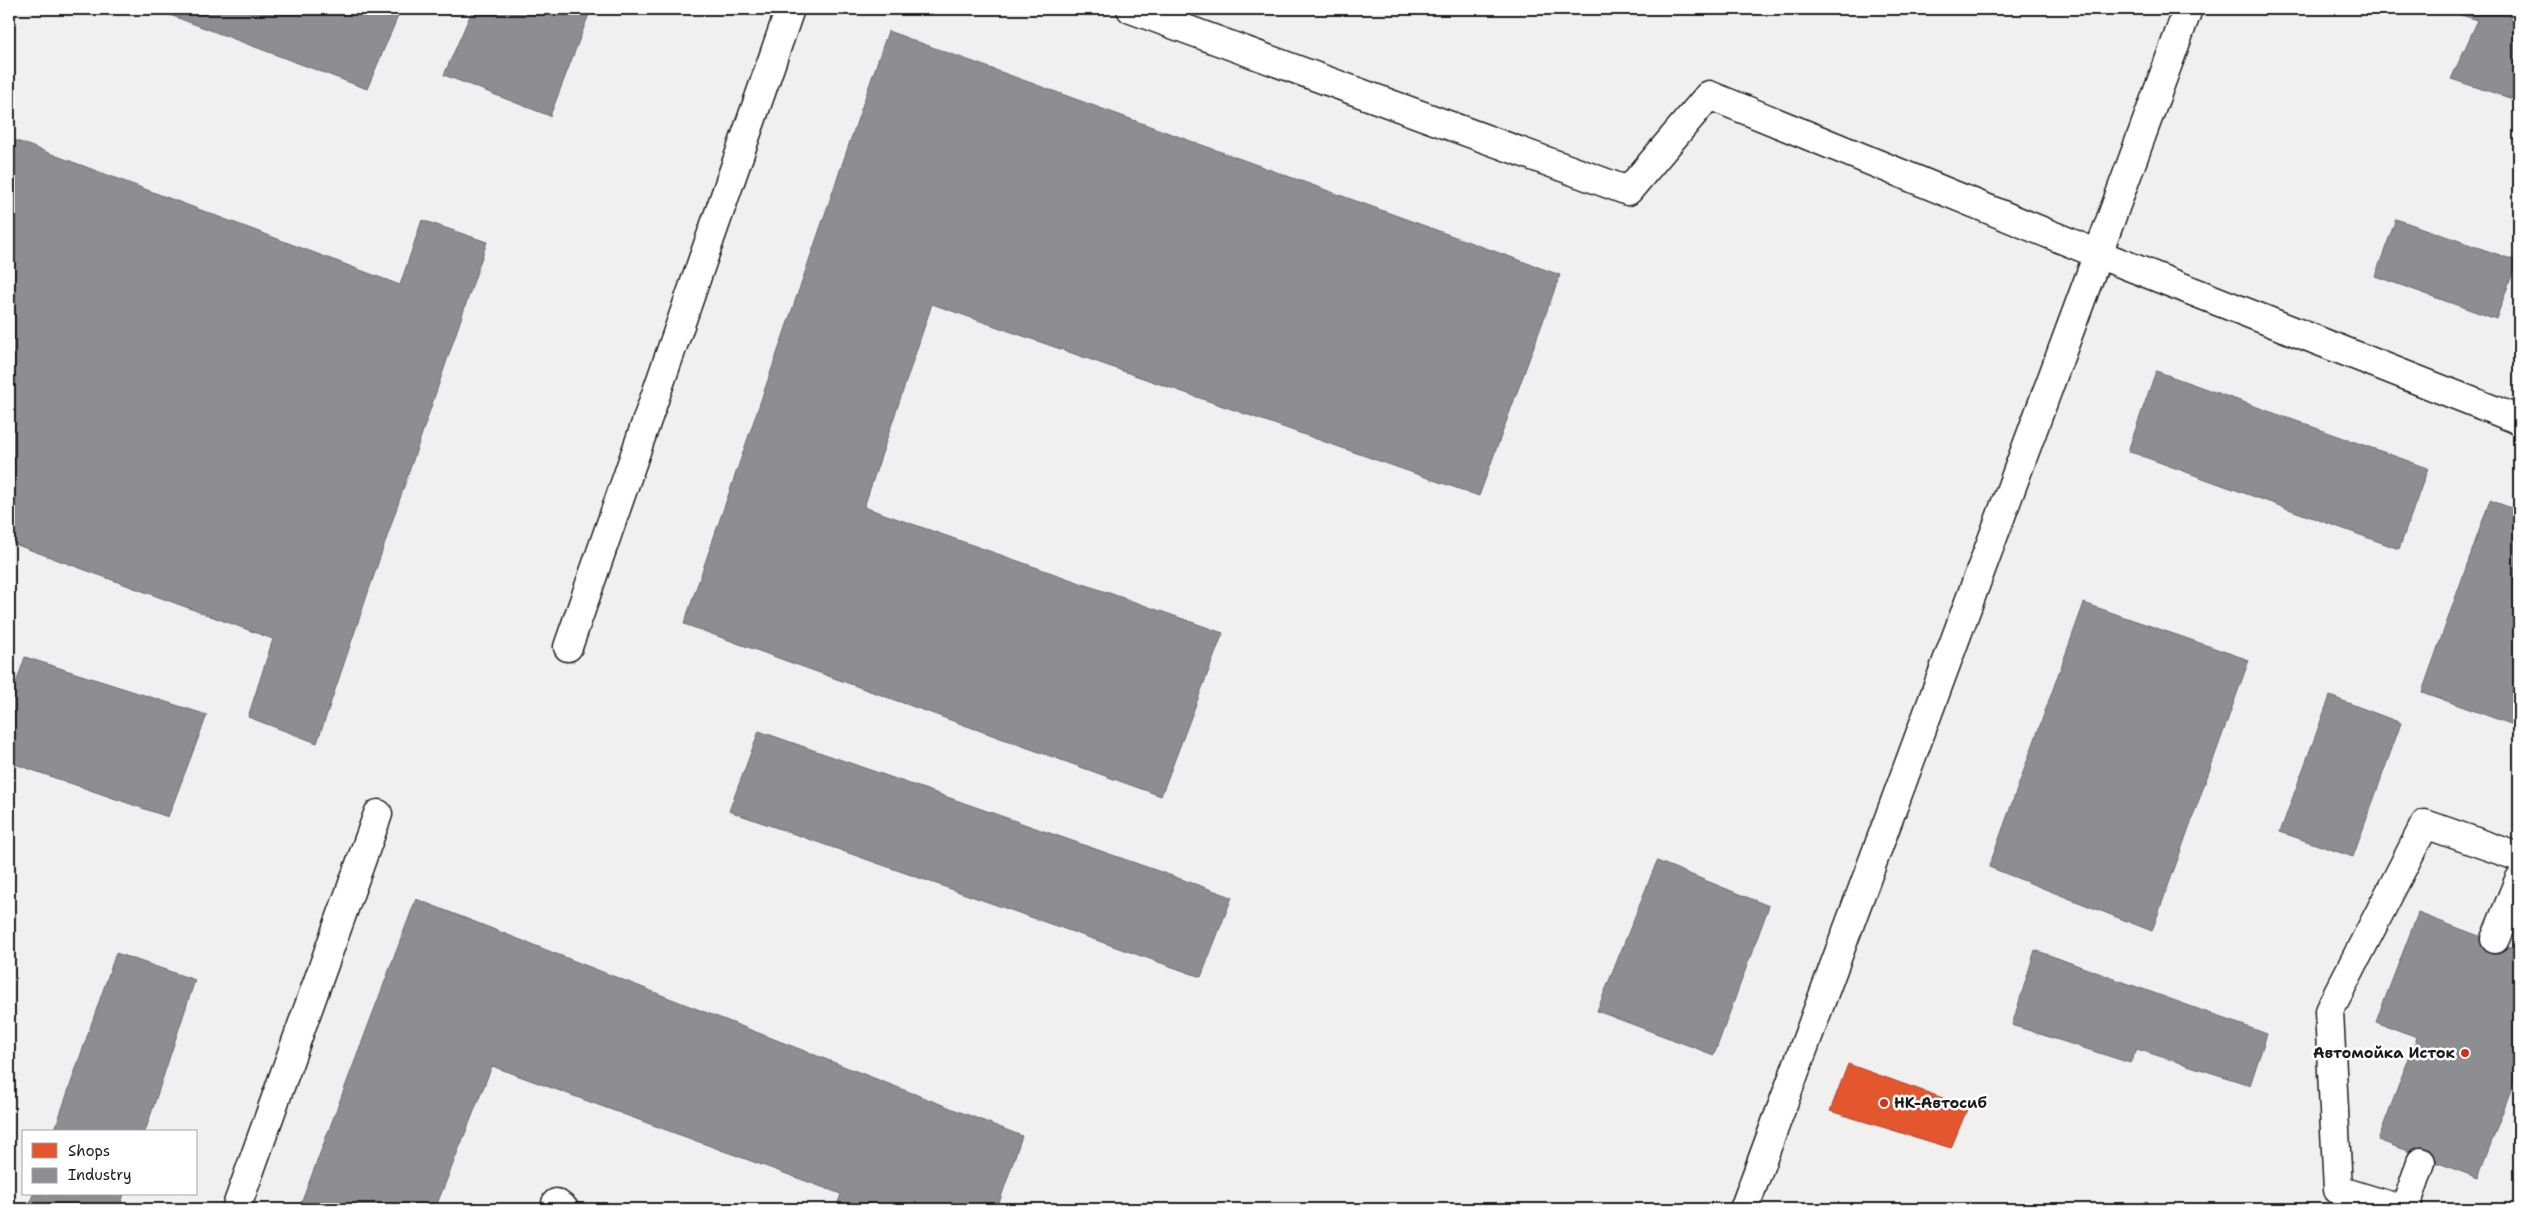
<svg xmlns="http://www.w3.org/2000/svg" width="2528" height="1218" font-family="'Shantell Sans',sans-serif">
<rect width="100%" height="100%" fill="#fff"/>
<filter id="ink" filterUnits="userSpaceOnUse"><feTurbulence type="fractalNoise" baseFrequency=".02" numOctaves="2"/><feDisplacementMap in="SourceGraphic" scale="10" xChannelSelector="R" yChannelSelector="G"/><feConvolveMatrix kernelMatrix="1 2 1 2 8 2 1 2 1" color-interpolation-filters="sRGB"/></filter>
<g filter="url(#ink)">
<!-- built -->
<path fill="#f0f0f0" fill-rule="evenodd" d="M9,9H2519V1209H9ZM24,1132H196V1194H24Z"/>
<!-- shops -->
<path fill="#e4572e" stroke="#a84529" d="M1848,1064L1968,1107L1951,1148L1830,1111Z"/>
<!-- industry -->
<g fill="#8d8d92" stroke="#6b6b6f">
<path d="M154,9H401L367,89Z"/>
<path d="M473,9H591L550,116L444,75Z"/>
<path d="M2441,9H2519V101L2451,79L2478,20Z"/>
<path d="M888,31L1560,275L1479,496L932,304L864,507L1223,633L1161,796L684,624Z"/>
<path d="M9,138L400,285L422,220L487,242L317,743L248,717L273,639L9,542Z"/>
<path d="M2396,219L2517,261L2496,319L2375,276Z"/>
<path d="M2156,371L2428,468L2399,549L2128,451Z"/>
<path d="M2490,500L2519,511V727L2422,692Z"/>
<path d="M2084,603L2249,660L2152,931L1989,867Z"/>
<path d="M25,657L207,715L168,817L9,762V704Z"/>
<path d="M2330,696L2401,723L2353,857L2280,832Z"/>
<path d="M759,731L1232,897L1201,977L729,811Z"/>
<path d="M1657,861L1769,906L1714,1055L1597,1011Z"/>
<path d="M416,899L1022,1136L997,1209H836L841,1194L492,1066L435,1209H299Z"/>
<path d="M2418,913L2519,951V1068L2478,1178L2378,1140L2417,1037L2376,1022Z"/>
<path d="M2035,950L2267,1034L2250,1085L2137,1049L2130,1063L2012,1025Z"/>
<path d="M116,953L195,980L145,1132H54Z"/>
<path d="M33,1194H124L119,1209H28Z"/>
<path d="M1148,1202L1172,1209H1145Z"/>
</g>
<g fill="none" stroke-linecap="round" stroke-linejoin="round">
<defs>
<g id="minor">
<path d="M1131,9L1628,191L1709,95L2098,254L1744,1209"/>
<path d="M2188,9L2098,254L2519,420"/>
<path d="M568,647L790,9"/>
<path d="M2495,939L2519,880"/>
<path d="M556,1203L564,1209"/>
<path d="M236,1209L378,814"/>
<path d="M2400,1209L2338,1190L2329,1011L2425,824L2519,857"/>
<path d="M2405,1209L2421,1162"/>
</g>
</defs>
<!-- minor casing -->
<use href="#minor" stroke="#1c1c1c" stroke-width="31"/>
<!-- minor -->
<use href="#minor" stroke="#fff" stroke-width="28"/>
</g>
</g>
<!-- markers -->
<g fill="#c8321e" stroke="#fff" stroke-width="2">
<circle cx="2465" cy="1053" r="5"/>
<circle cx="1884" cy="1103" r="5"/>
</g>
<g text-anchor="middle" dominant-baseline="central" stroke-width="5" stroke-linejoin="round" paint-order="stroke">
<!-- poi labels -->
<g font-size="15" font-weight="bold" fill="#1c1c1c" stroke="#fff" text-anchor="end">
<text x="2455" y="1053">Автомойка Исток</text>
<text x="1894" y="1103" text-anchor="start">НК-Автосиб</text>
</g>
</g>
<!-- margin -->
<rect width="2528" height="1218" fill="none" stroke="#fff" stroke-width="30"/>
<rect x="15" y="15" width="2498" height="1188" fill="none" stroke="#1c1c1c" stroke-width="2" filter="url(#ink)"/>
<!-- legend -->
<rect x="22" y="1130" width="175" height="65" fill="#ffffff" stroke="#a4a4a4"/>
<rect x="32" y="1143" width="25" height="15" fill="#e4572e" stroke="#a4a4a4"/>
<text x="68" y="1156" font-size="15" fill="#1c1c1c">Shops</text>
<rect x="32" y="1168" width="25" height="15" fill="#8d8d92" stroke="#a4a4a4"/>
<text x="68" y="1180" font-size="15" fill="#1c1c1c">Industry</text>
</svg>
